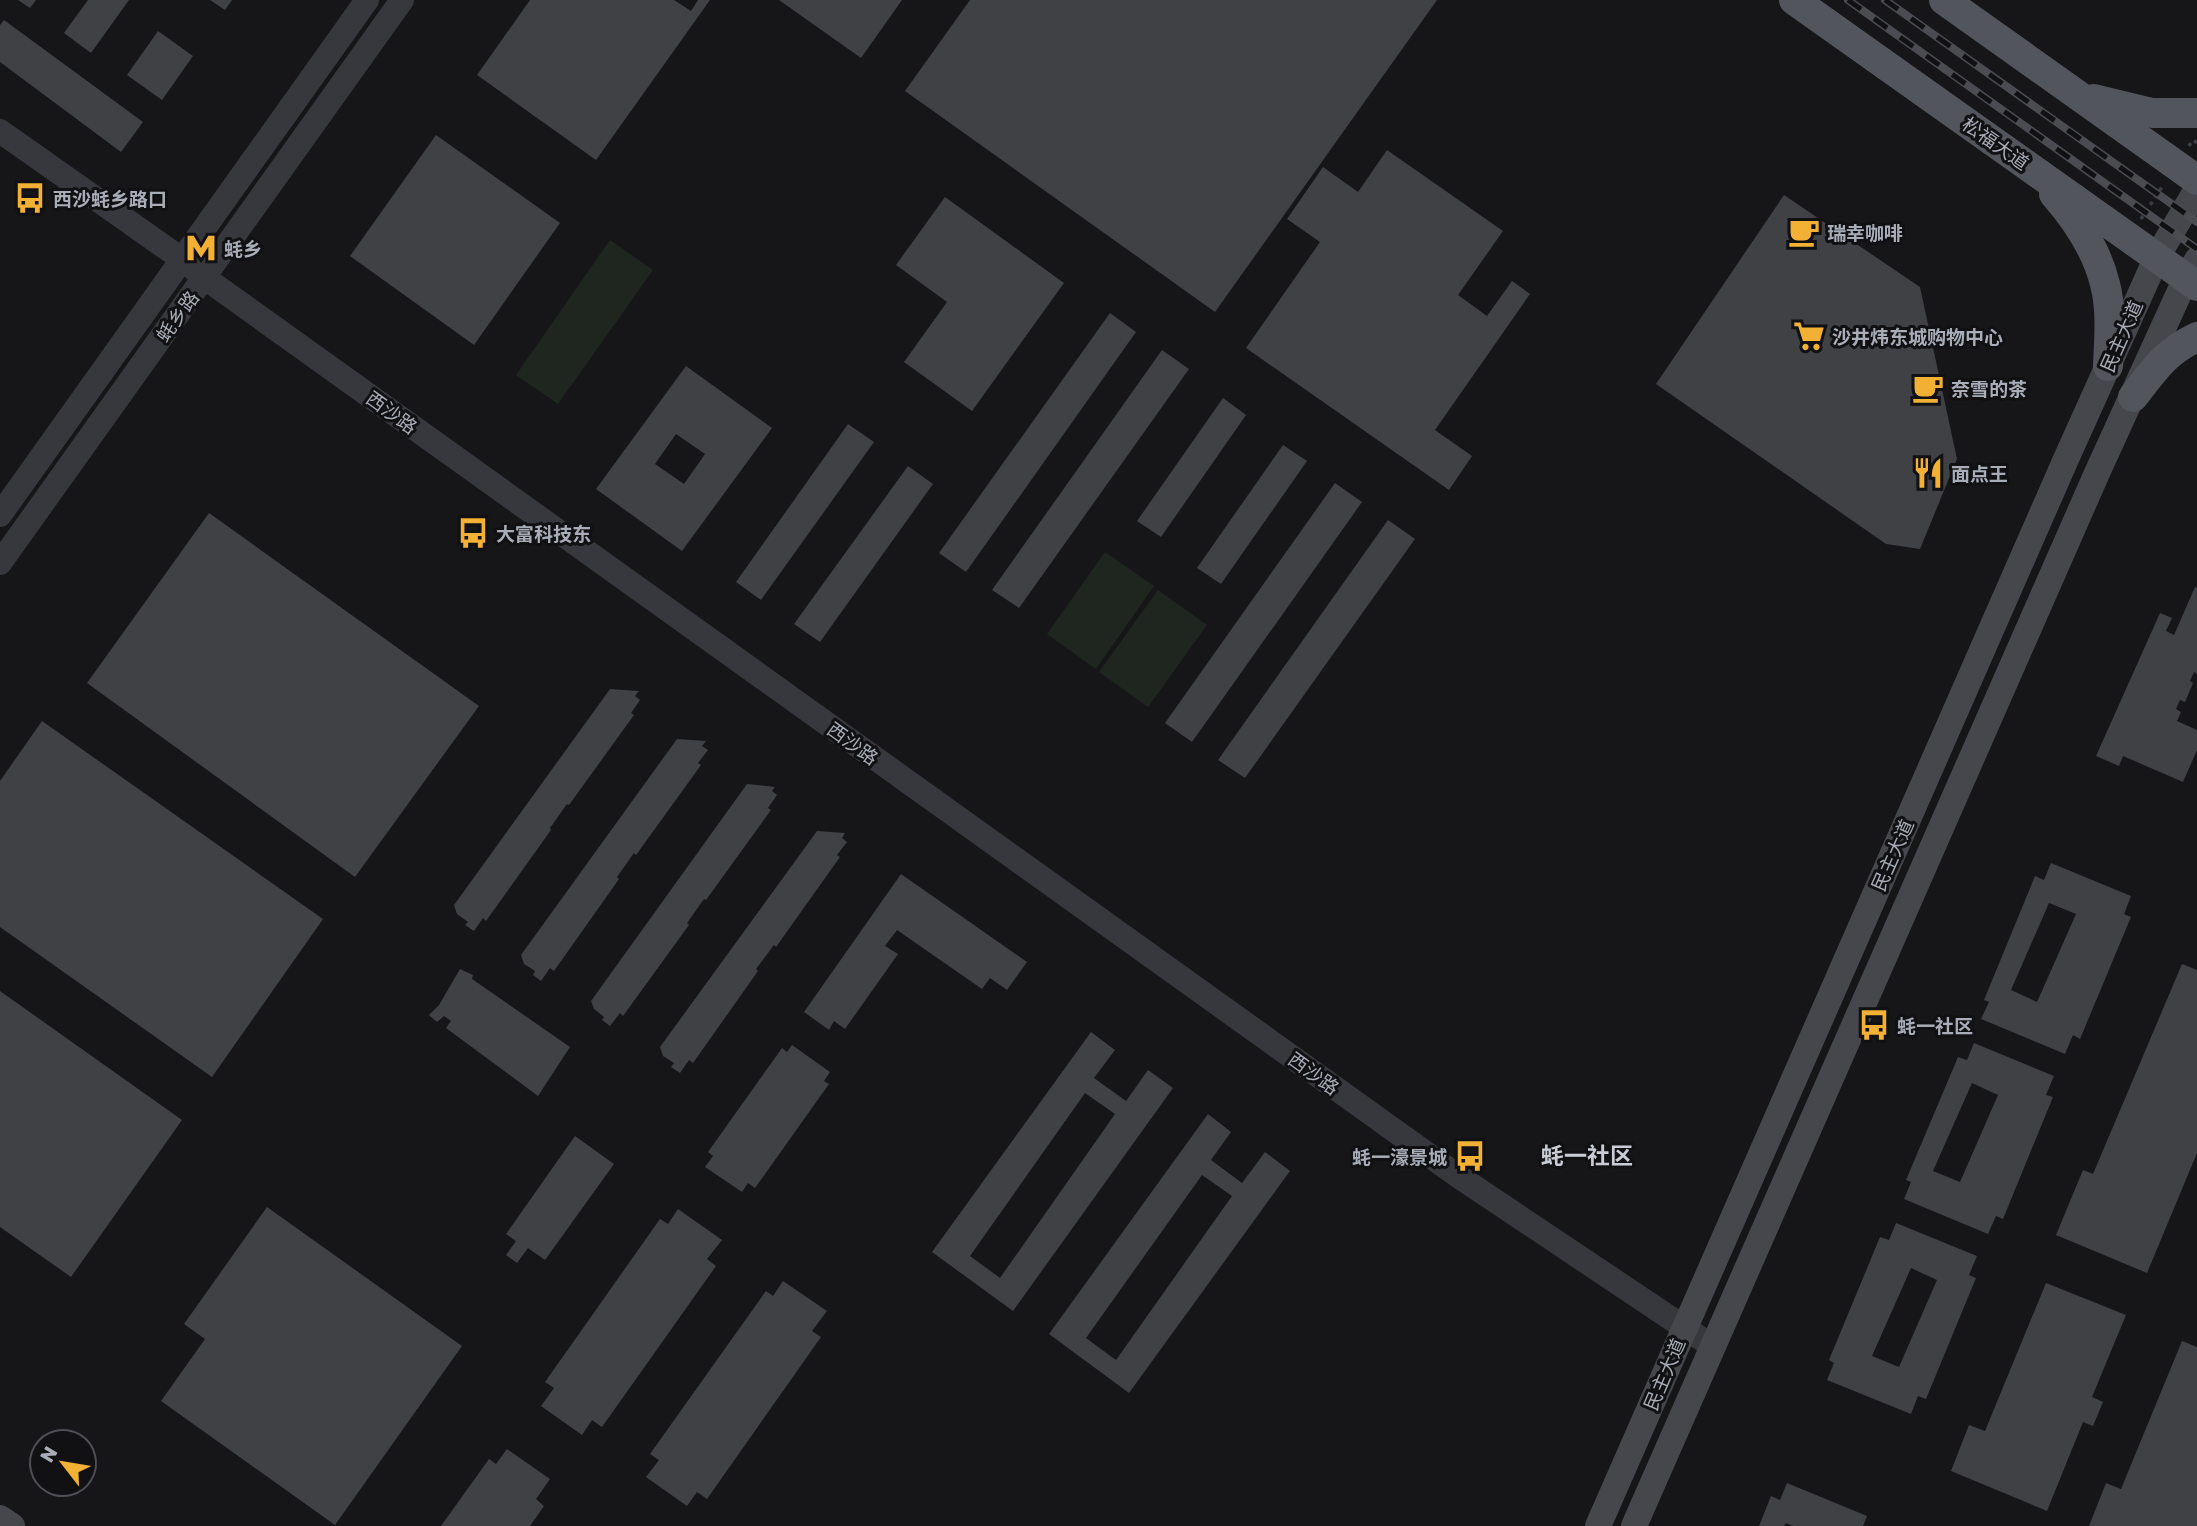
<svg xmlns="http://www.w3.org/2000/svg" width="2197" height="1526" font-family="'Golos Text','Noto Sans SC',sans-serif">
<rect width="100%" height="100%" fill="#161618"/>
<!-- green -->
<g fill="#1e261f">
<path d="M610,240L653,270L558,404L516,375Z"/>
<path d="M1105,552L1154,586L1096,669L1047,634Z"/>
<path d="M1158,590L1207,625L1148,707L1099,672Z"/>
</g>
<!-- building -->
<g fill="#404145" fill-rule="evenodd">
<path d="M18,0H36L30,8Z"/>
<path d="M88,0H129L91,53L64,33Z"/>
<path d="M210,0H232L225,10Z"/>
<path d="M530,0H674L691,11L698,0H710L596,160L477,75Z"/>
<path d="M779,0H902L861,58Z"/>
<path d="M970,0H1437L1215,312L905,91Z"/>
<path d="M4,20L143,122L121,152L0,62V25Z"/>
<path d="M158,31L193,56L162,100L127,75Z"/>
<path d="M436,135L560,223L474,345L350,256Z"/>
<path d="M1387,150L1503,231L1458,295L1487,316L1512,281L1530,294L1435,430L1472,456L1449,490L1246,348L1320,242L1287,219L1323,167L1358,192Z"/>
<path d="M1784,195L1920,287L1957,459L1920,549L1886,544L1656,384Z"/>
<path d="M945,197L1064,283L972,411L904,362L947,302L896,265Z"/>
<path d="M1110,313L1136,332L966,572L939,553Z"/>
<path d="M1162,350L1189,369L1019,608L992,590Z"/>
<path d="M686,366L772,428L682,551L596,489ZM676,434L705,454L684,484L655,464Z"/>
<path d="M1223,398L1246,415L1161,537L1137,521Z"/>
<path d="M848,424L874,442L761,600L736,582Z"/>
<path d="M1283,445L1307,461L1221,584L1197,568Z"/>
<path d="M908,466L933,484L820,642L794,624Z"/>
<path d="M1335,483L1362,502L1192,742L1165,723Z"/>
<path d="M209,513L479,706L355,877L87,683Z"/>
<path d="M1388,520L1415,539L1245,778L1218,760Z"/>
<path d="M2195,587L2197,588V674L2194,672L2190,681L2193,683L2185,702L2180,700L2176,709L2181,712L2177,721L2197,730V750L2183,782L2123,756L2119,766L2096,756L2160,613L2172,618L2166,631L2174,635Z"/>
<path d="M610,689L639,691L635,696L640,700L631,713L634,715L569,805L567,804L550,828L551,830L486,921L483,918L474,931L465,925L468,922L457,914L454,905Z"/>
<path d="M42,721L323,919L212,1077L0,927V781Z"/>
<path d="M677,739L706,741L702,746L708,750L698,763L701,765L636,855L634,853L617,877L619,879L554,971L550,968L541,981L533,975L535,971L524,964L521,955Z"/>
<path d="M747,784L775,787L772,791L777,795L768,808L771,810L706,900L704,899L687,923L689,925L623,1016L620,1013L610,1026L602,1020L604,1017L594,1009L591,1001Z"/>
<path d="M817,831L845,833L842,838L847,842L837,855L840,857L776,947L774,945L756,969L758,971L693,1063L689,1060L680,1073L671,1067L674,1063L663,1056L660,1047Z"/>
<path d="M2051,863L2131,896L2124,914L2131,917L2080,1039L2073,1035L2065,1054L1981,1019L1989,1002L1984,1000L2035,876L2044,880ZM2049,903L2076,914L2037,1002L2011,990Z"/>
<path d="M901,874L1027,962L1007,990L990,978L982,989L897,930L885,946L898,954L845,1029L834,1021L829,1030L804,1012Z"/>
<path d="M2182,964L2197,970V1153L2147,1273L2056,1235L2083,1170L2093,1174Z"/>
<path d="M460,969L473,975L472,979L570,1047L538,1096L446,1028L451,1021L444,1016L437,1022L429,1015L439,1005Z"/>
<path d="M0,991L182,1120L71,1277L0,1227Z"/>
<path d="M1091,1032L1115,1050L1094,1078L1126,1101L1148,1070L1173,1088L1013,1311L932,1252ZM1085,1093L1115,1114L1000,1278L970,1256Z"/>
<path d="M1974,1043L2054,1076L2046,1095L2053,1097L2003,1219L1996,1216L1988,1234L1904,1199L1911,1182L1906,1180L1958,1057L1967,1060ZM1972,1083L1998,1095L1960,1182L1933,1171Z"/>
<path d="M792,1045L830,1072L824,1081L829,1084L755,1188L748,1183L742,1192L705,1167L713,1156L708,1152L782,1048L787,1052Z"/>
<path d="M1208,1114L1231,1132L1211,1160L1242,1183L1265,1152L1290,1171L1129,1393L1049,1334ZM1202,1175L1232,1196L1116,1360L1086,1338Z"/>
<path d="M575,1136L614,1164L545,1260L528,1248L517,1263L506,1255L516,1241L506,1234Z"/>
<path d="M267,1207L462,1346L335,1525L161,1401L205,1339L184,1324Z"/>
<path d="M678,1209L722,1240L707,1259L716,1266L602,1427L592,1420L582,1435L541,1406L554,1388L545,1382L660,1219L668,1224Z"/>
<path d="M1896,1223L1977,1256L1969,1275L1976,1278L1926,1399L1918,1396L1911,1414L1827,1380L1834,1363L1829,1360L1880,1237L1889,1240ZM1911,1268L1937,1280L1899,1367L1872,1356Z"/>
<path d="M783,1281L827,1311L812,1331L821,1337L707,1499L697,1492L687,1506L646,1477L659,1460L650,1454L766,1291L773,1296Z"/>
<path d="M2046,1283L2126,1315L2092,1397L2103,1402L2093,1426L2083,1422L2047,1511L1951,1471L1969,1425L1985,1431Z"/>
<path d="M2182,1341L2197,1347V1526H2089L2106,1483L2121,1489Z"/>
<path d="M507,1449L550,1479L536,1499L544,1506L530,1526H441L489,1459L496,1464Z"/>
<path d="M1787,1483L1867,1516L1863,1526H1793L1786,1523L1784,1526H1759L1771,1496L1780,1500Z"/>
</g>
<g fill="none" stroke-linecap="round" stroke-linejoin="round">
<!-- path -->
<g stroke="#3d3f44" stroke-width="3.5" stroke-dasharray="3.5 5" stroke-linecap="butt">
<path d="M2189,146L2193,140L2197,143"/>
<path d="M2141,219L2164,184"/>
</g>
<!-- tertiary -->
<g stroke="#37383d" stroke-width="24">
<path d="M0,131L183,260L205,278L1458,1176L1712,1346"/>
<path d="M0,515L367,0"/>
<path d="M0,563L402,0"/>
</g>
<!-- secondary -->
<g stroke="#45474d" stroke-width="26">
<path d="M0,1518L12,1526"/>
<path d="M1598,1526L2066,459L2157,257L2197,189"/>
<path d="M1634,1526L2097,473L2186,278L2197,260"/>
</g>
<!-- primary -->
<g stroke="#53555c" stroke-width="30">
<path d="M1794,0L2197,286"/>
<path d="M1944,0L2197,180"/>
<path d="M2094,99L2152,113H2197"/>
<path d="M2054,194C2076,219 2097,251 2105,284C2112,310 2109,340 2108,366"/>
<path d="M2133,397C2154,370 2165,352 2197,337"/>
</g>
<defs>
<g id="rail">
<path d="M1848,0L2197,249"/>
<path d="M1885,0L2197,222"/>
</g>
</defs>
<!-- rail casing -->
<use href="#rail" stroke="#4a4c52" stroke-width="8"/>
<!-- rail -->
<use href="#rail" stroke="#111113" stroke-width="5" stroke-dasharray="16" stroke-linecap="butt"/>
</g>
<!-- icons -->
<defs>
<symbol id="bus-bare" viewBox="-9 -9 18 18"><path d="M-5-6H5V4H4V6H2V4H-2V6H-4V4H-5ZM-3.5-4V0h7V-4ZM-3.5 1.2v1.5H-2V1.2ZM2 1.2v1.5H3.5V1.2Z" fill="#f2b134" stroke="#111113" stroke-width="2.5" paint-order="stroke"/></symbol>
<symbol id="cafe-bare" viewBox="-9 -9 18 18"><path d="M-5.5-4.5H6V0H3Q3 3.5 0 3.5H-2.5Q-5.5 3.5-5.5 0ZM3-3.2v2h1.7v-2ZM-6 4.5H4V6H-6Z" fill="#f2b134" stroke="#111113" stroke-width="2.5" paint-order="stroke"/></symbol>
<symbol id="metro-bare" viewBox="-9 -9 18 18"><path d="M-5.5 5V-5H-3L0 0L3-5H5.5V5H3V-.5L0 4L-3-.5V5Z" fill="#f2b134" stroke="#111113" stroke-width="2.5" paint-order="stroke"/></symbol>
<symbol id="supermarket-bare" viewBox="-9 -9 18 18"><path d="M-6-5.5h2.5l.6 2H6L4.5 2H-2.5L-4.4-4H-6ZM-1.5 3.2a1.3 1.3 0 1 0 .1 0ZM3 3.2a1.3 1.3 0 1 0 .1 0Z" fill="#f2b134" stroke="#111113" stroke-width="2.5" paint-order="stroke"/></symbol>
<symbol id="restaurant-bare" viewBox="-9 -9 18 18"><path d="M-5-6h1v4h1v-4h1v4h1v-4h1v5L-1.5 .5V6h-2V.5L-5-1ZM5-6V6H3V1.5H1.5Q1.5-4 5-6Z" fill="#f2b134" stroke="#111113" stroke-width="2.5" paint-order="stroke"/></symbol>
</defs>
<g fill-rule="evenodd">
<use href="#bus-bare" x="8" y="176" width="44" height="44"/>
<use href="#cafe-bare" x="1782" y="210" width="44" height="44"/>
<use href="#metro-bare" x="179" y="226" width="44" height="44"/>
<use href="#supermarket-bare" x="1787" y="314" width="44" height="44"/>
<use href="#cafe-bare" x="1906" y="366" width="44" height="44"/>
<use href="#restaurant-bare" x="1906" y="451" width="44" height="44"/>
<use href="#bus-bare" x="451" y="511" width="44" height="44"/>
<use href="#bus-bare" x="1852" y="1003" width="44" height="44"/>
<use href="#bus-bare" x="1448" y="1134" width="44" height="44"/>
</g>
<g text-anchor="middle" dominant-baseline="central" stroke-width="6" stroke-linejoin="round" paint-order="stroke">
<!-- street labels -->
<g font-size="19" fill="#a8adb8" stroke="#111113">
<text transform="translate(1996 143) rotate(35)">松福大道</text>
<text transform="translate(177 316) rotate(-54)">蚝乡路</text>
<text transform="translate(2121 336) rotate(-66)">民主大道</text>
<text transform="translate(392 412) rotate(36)">西沙路</text>
<text transform="translate(853 743) rotate(36)">西沙路</text>
<text transform="translate(1892 855) rotate(-66)">民主大道</text>
<text transform="translate(1314 1073) rotate(36)">西沙路</text>
<text transform="translate(1664 1374) rotate(-67)">民主大道</text>
</g>
<!-- poi labels -->
<g font-size="19" font-weight="bold" fill="#a8adb8" stroke="#111113" text-anchor="start">
<text x="53" y="198">西沙蚝乡路口</text>
<text x="1827" y="232">瑞幸咖啡</text>
<text x="224" y="248">蚝乡</text>
<text x="1832" y="336">沙井炜东城购物中心</text>
<text x="1951" y="388">奈雪的茶</text>
<text x="1951" y="473">面点王</text>
<text x="496" y="533">大富科技东</text>
<text x="1897" y="1025">蚝一社区</text>
<text x="1447" y="1156" text-anchor="end">蚝一濠景城</text>
</g>
<!-- quarter labels -->
<g font-size="23" font-weight="bold" fill="#c9ccd4" stroke="#111113">
<text x="1587" y="1155">蚝一社区</text>
</g>
</g>
<!-- north arrow -->
<g transform="translate(63 1463) rotate(301)"><circle r="33" fill="#111113" stroke="#4d4f55" stroke-width="2"/>
<path d="M0-5L12 26L0 18L-12 26Z" fill="#f2b134"/>
<text y="-10" font-size="19" font-weight="bold" text-anchor="middle" fill="#a8adb8">N</text>
</g>
</svg>
